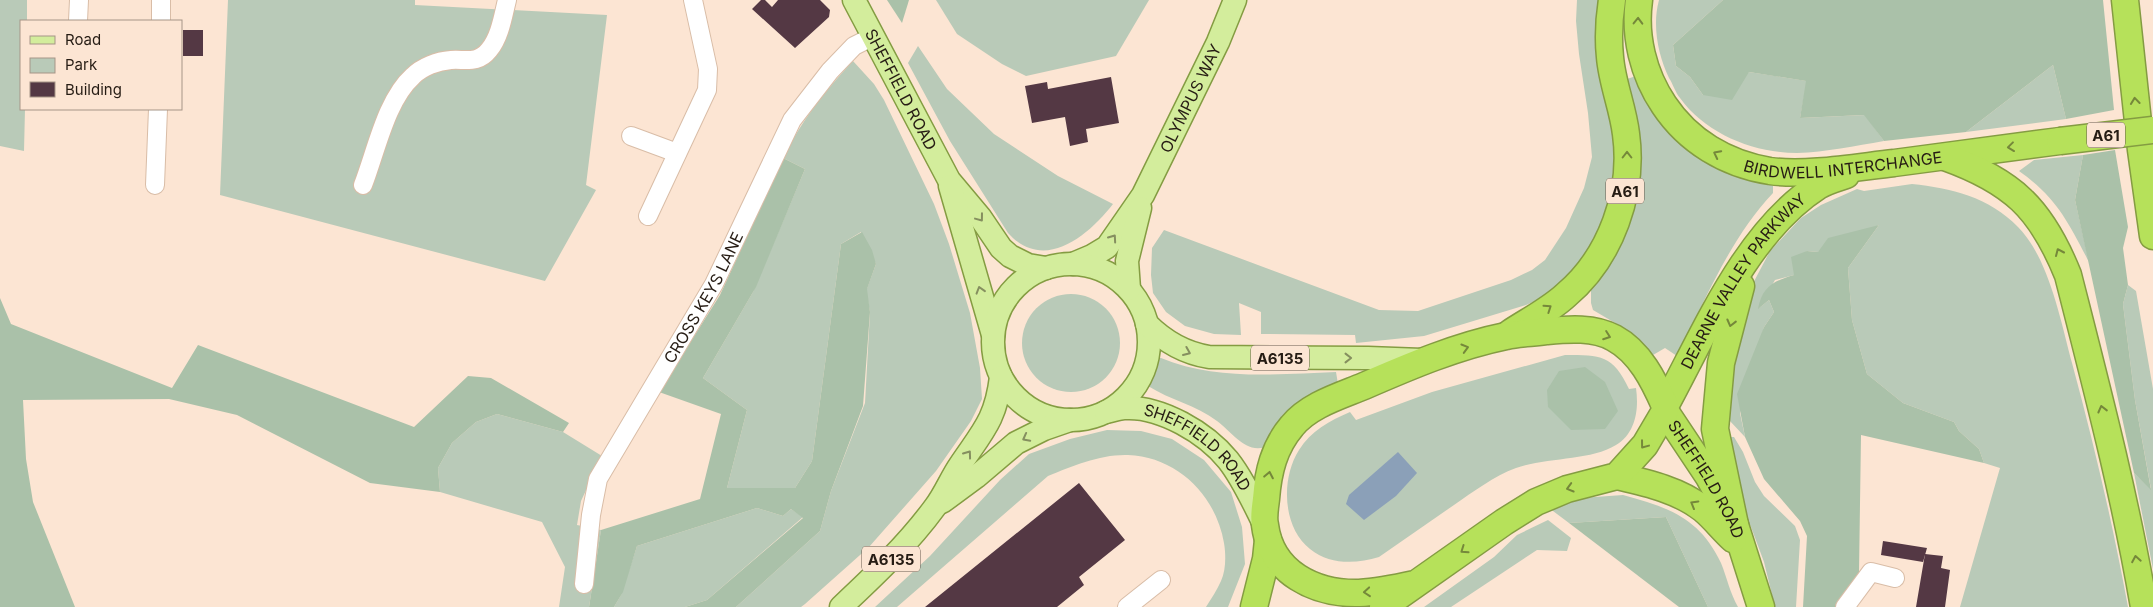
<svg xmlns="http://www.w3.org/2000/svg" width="2153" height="607" font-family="Inter,sans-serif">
<rect width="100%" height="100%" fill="#fce5d3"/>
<!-- green -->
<g fill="#b9cab8">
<path d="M0,0H27V21H21V109H25L24,151L0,146Z"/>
<path d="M228,0H415V5L607,15L586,185L596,190L545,281L220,195Z"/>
<path d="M936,0H1149L1116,56L1026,76L1002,64L957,34Z"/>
<path d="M1577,0H1601L1616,162L1610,201L1601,227L1592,245L1581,262L1547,296L1526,305L1424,336L1356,343L1355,335L1261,334V312L1239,303L1241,335L1214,334L1185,326L1166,312L1153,293L1151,275L1152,248L1164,230L1379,310L1418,311L1511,280L1532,270L1545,260L1566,228L1584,188L1592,157L1588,113L1579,54L1576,21Z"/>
<path d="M1659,0H1723L1673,45L1676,66L1690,77L1703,95L1749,72L1807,81L1800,118L1865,115L1884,141C1855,146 1826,152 1797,153C1754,153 1706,134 1680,98C1675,92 1673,84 1669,78C1658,55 1652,25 1659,0Z"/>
<path d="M918,46L947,89L994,134L1058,176L1113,204C1088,236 1044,273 1008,233L950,141L908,63Z"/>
<path d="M853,61L874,84L884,100L934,204L949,244L970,313L980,368L982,399L971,421L936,471L869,547L805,604L801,607H736L820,531L831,491L865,403L870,312L866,291L876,264L861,232L841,244L812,461L795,488H727L747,410L703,378L753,292L805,169L783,158C802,120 824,92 853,61Z"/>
<path d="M2053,65L2066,119L1966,132Z"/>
<path d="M1636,76L1764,182L1773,186V193C1729,240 1706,299 1677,356L1665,348L1653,355L1632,333L1593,310L1591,303V290L1609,265L1622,237L1624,80Z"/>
<path d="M2083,155L2075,200L2089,262C2068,222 2057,198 2019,171L2034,160Z"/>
<path d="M1912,184C1951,188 1989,197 2018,227C2049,258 2061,322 2072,363C2094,444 2113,525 2128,607H1960L2000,468L1984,463L1979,449L1959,431L1954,422L1903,403L1867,374L1852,320L1848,268L1879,225L1818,252L1807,251L1794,275L1775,280L1759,308L1769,300L1774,312L1764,327L1740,413L1745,437L1729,420L1723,417L1750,289L1770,251L1801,218L1821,205L1857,189L1864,191Z"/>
<path d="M2128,285L2136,291L2153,389V569L2134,473L2151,489L2135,400L2123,304Z"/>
<circle cx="1071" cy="343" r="49"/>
<path d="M1565,355C1601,355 1613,355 1629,389L1636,388C1639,409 1636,433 1616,445C1590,461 1547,457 1516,468C1494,476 1473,492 1454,505C1429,522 1404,540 1379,557C1356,564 1330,565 1310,549C1282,527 1281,478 1299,450C1311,431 1329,421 1350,412L1356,420L1432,392Z"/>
<path d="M1158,358H1161C1216,381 1278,374 1336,372L1338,384L1265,447C1246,454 1231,431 1217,421C1196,405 1170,400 1148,386L1147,382Z"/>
<path d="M497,414L563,432L602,456L581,501L577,525L601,530L589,607H559L565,567L542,522L440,492L438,468L452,443L476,422Z"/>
<path d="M1107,430L1141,431L1172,439L1204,460L1231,492L1242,527L1245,564L1228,607H1206C1211,599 1217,590 1221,581C1226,570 1226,555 1224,543C1216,496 1178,457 1128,455C1101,454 1072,466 1048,476L897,607H875L930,556L1000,480L1029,454L1070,439Z"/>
<path d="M1724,437H1734L1743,452L1755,482L1764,496L1795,526L1800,540L1796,607H1775L1764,562L1751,527L1738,501Z"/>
<path d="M1623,495C1668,507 1700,518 1721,563C1727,578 1730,593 1738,607H1708L1666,517L1569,523L1549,508L1581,498Z"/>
<path d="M757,508L783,516L791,509L803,517L707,600L685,607H614L621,595L637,546Z"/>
<path d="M1548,520L1571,538L1567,551L1537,550L1451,607H1424L1494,557L1517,535Z"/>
</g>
<!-- forest -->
<g fill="#aac1a9">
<path d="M887,0H909L902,23Z"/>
<path d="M1723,0H2103L2114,110L2066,119L2053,65L1966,132L1884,141L1864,115L1800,118L1806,81L1749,72L1732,100L1703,95L1690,77L1676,66L1673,45Z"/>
<path d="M2115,150L2128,227L2123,248L2128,285L2123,304L2135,400L2151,490L2134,473L2075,200L2083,155Z"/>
<path d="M783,158L805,169L756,287L703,378L747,410L727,488H795L812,461L841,244L862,232L872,250L876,264L867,289L870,312L863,406L831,491L820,531L736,607H685L707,600L803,518L791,509L783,516L757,508L637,546L623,592L614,607H589L601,530L700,499L721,414L659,392L720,295Z"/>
<path d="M1879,225L1848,268L1852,320L1867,374L1903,403L1954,422L1959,431L1979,449L1984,463L1861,435L1859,573L1837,607H1803L1807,536L1800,521L1764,479L1745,437L1737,394L1764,327L1774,312L1769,300L1758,309C1762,287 1773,281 1794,275L1791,257L1807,251L1818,252L1828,238Z"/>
<path d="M0,298L11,324L172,388L198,345L414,427L468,376L491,378L569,423L563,432L497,414L476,422L452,443L438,468L440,492L370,483L237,415L169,399L23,400L26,459L33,502L75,607H0Z"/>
<path d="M1585,367L1605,382L1618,411L1605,429L1571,430L1548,407L1547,390L1559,371Z"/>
<path d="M1666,517L1708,607H1679L1569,523Z"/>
</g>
<!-- water -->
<path fill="#8ba0b8" d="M1398,452L1417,473L1396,496L1364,520L1346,504L1349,495Z"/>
<!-- building -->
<g fill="#543844">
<path d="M761,0H765L772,7L778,0H820L830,10L829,17L795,48L752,9Z"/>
<rect x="183" y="30" width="20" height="26"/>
<path d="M1111,77L1119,123L1086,129L1088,142L1070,146L1065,117L1032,123L1025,86L1047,82L1048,89Z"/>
<path d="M1079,483L1125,540L1079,577L1084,585L1057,607H925Z"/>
<path d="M1883,541L1927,548L1923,562L1881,555Z"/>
<path d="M1925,554L1943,556L1941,568L1950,570L1945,607H1916Z"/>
</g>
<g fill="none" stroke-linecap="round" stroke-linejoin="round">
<defs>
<g id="minor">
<path d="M78,21L79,0"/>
<path d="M161,21V0"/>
<path d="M631,136L677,153"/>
<path d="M155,185L158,109"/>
<path d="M363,185C376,152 386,100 413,76C422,67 437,61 451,60C466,59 478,64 489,50C500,37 503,16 507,0"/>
<path d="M648,216L707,90L708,69L693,0"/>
<path id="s1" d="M584,584L591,515L598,479L714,284L792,120L830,71L854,46L872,37"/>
<path d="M1127,607L1161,580"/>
<path d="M1845,607L1871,572L1895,578"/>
</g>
<g id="major">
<path id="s2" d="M854,0L949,180L980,217L1001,248L1010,256L1028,265L1046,268"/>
<path d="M950,186L993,335"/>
<path id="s3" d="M1073,264L1092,256L1107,247L1143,195L1218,42L1235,0"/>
<circle cx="1071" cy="342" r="78"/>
<path d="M1129,289L1127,261L1140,208"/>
<path d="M1147,324C1165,342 1184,353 1209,357L1368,358L1422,360"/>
<path id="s4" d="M1106,412C1112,411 1119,408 1125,408C1161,406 1206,433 1228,460C1243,479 1253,502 1264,524"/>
<path d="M942,502L976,477L1016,443L1044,429L1070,420"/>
<path d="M841,607C874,576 908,544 935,507C945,494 951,478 960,465C983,431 996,419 1001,377"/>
</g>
<g id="highway">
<path id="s5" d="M1639,0C1634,36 1643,74 1664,105C1688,141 1726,164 1770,171C1807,176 1857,167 1894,163C1950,156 2005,148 2060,141"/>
<path d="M2125,0L2141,150L2153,236"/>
<path d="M1945,157C2012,181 2041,208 2068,275C2096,385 2125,495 2144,607"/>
<path d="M1510,333C1528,321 1550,310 1566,295C1611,257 1634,192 1626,134C1623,108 1612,83 1610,57C1608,38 1609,19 1612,0"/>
<path id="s6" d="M1665,406C1705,333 1746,232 1818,186C1826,181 1837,178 1846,175"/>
<path id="s7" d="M1665,411L1709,477L1735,525L1761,607"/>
<path d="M1617,476C1647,483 1679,490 1703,509C1714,518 1723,530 1733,539"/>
<path d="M1735,525L1715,429L1721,363L1741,286"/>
<path d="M1254,607L1266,559L1268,540"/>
<path d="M1383,607L1504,522L1536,502L1567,489L1617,476L1645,445L1665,411V406C1654,381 1640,352 1614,338C1594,327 1569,329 1547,331C1534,333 1519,333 1506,336C1457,346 1410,366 1364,386C1340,396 1309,405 1292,426C1274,447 1268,472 1266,499C1265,508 1263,517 1265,525C1271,573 1315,594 1359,593C1378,592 1397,588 1415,584"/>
</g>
</defs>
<!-- minor casing -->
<use href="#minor" stroke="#d9bda7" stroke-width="20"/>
<!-- major casing -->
<use href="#major" stroke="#849c42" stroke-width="25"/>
<!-- highway casing -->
<use href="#highway" stroke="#849c42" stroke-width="29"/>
<!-- minor -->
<use href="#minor" stroke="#fff" stroke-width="18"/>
<!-- major -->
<use href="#major" stroke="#d3ed9c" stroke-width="22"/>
<!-- highway -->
<use href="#highway" stroke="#b6e15a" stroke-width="26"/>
<defs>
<path id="highway-bridge" d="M2060,141L2153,130"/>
</defs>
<!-- highway-bridge casing -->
<use href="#highway-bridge" stroke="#849c42" stroke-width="29" stroke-linecap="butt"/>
<!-- highway-bridge -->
<use href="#highway-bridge" stroke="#b6e15a" stroke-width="26"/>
</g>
<!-- one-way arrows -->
<defs><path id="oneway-chevron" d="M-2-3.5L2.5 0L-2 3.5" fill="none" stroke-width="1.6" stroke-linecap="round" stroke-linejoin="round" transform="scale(1.25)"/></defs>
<g stroke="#75883a">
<use href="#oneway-chevron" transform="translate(1638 21) rotate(-89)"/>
<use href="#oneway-chevron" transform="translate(2135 101) rotate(-96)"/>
<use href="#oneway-chevron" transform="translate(2011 147) rotate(173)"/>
<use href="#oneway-chevron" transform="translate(1717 154) rotate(-153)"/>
<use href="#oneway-chevron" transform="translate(1627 155) rotate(-90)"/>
<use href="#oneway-chevron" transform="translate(2059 252) rotate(-114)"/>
<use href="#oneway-chevron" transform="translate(1548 308) rotate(-34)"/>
<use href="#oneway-chevron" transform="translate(1731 323) rotate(104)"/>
<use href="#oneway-chevron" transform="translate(1607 336) rotate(20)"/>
<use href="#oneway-chevron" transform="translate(1465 348) rotate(-16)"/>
<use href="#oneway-chevron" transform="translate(2102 409) rotate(-104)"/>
<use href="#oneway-chevron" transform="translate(1644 445) rotate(127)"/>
<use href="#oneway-chevron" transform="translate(1269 475) rotate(-79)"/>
<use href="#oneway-chevron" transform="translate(1570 488) rotate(164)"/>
<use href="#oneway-chevron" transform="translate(1694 504) rotate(-150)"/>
<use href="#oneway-chevron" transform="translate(1464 550) rotate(145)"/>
<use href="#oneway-chevron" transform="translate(2136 559) rotate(-100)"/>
<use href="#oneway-chevron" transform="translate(1367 592) rotate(175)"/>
</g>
<g stroke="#858f5f">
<use href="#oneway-chevron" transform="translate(980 218) rotate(53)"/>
<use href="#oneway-chevron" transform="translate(1113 238) rotate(-55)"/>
<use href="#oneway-chevron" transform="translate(980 290) rotate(-107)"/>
<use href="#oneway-chevron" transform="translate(1187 352) rotate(23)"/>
<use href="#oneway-chevron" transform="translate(1348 358)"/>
<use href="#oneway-chevron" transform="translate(1026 438) rotate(152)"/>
<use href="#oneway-chevron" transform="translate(968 454) rotate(-54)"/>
</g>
<g text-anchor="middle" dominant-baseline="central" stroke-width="5" stroke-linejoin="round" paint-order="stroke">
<!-- shield labels -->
<g fill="#fce5d3" stroke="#66584d" stroke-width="1">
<rect x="2087" y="122.5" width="38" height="25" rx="4"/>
<rect x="1606" y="178.5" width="38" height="25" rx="4"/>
<rect x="1251" y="345.5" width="58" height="25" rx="4"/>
<rect x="862" y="546.5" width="58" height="25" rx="4"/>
</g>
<g font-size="15" font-weight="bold" fill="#261c14">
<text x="2106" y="135">A61</text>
<text x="1625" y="191">A61</text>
<text x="1280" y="358">A6135</text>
<text x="891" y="559">A6135</text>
</g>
<!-- street labels -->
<g font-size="16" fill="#261c14" stroke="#fce5d3">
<text stroke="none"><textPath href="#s2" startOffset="101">SHEFFIELD ROAD</textPath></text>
<text stroke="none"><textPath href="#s3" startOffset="209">OLYMPUS WAY</textPath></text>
<text stroke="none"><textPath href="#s5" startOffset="312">BIRDWELL INTERCHANGE</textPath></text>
<text stroke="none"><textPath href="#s6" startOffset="148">DEARNE VALLEY PARKWAY</textPath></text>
<text stroke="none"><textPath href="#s1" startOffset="316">CROSS KEYS LANE</textPath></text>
<text stroke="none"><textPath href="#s4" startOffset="106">SHEFFIELD ROAD</textPath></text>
<text stroke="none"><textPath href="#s7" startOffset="80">SHEFFIELD ROAD</textPath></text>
</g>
</g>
<!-- legend -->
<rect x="20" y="20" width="162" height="90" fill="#fce5d3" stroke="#a69587"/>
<rect x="30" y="36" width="25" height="8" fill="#d3ed9c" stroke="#a69587"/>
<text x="65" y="45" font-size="15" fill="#261c14">Road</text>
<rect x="30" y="58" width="25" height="15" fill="#b9cab8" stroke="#a69587"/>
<text x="65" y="70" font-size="15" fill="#261c14">Park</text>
<rect x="30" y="82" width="25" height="15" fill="#543844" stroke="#a69587"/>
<text x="65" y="95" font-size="15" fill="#261c14">Building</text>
</svg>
